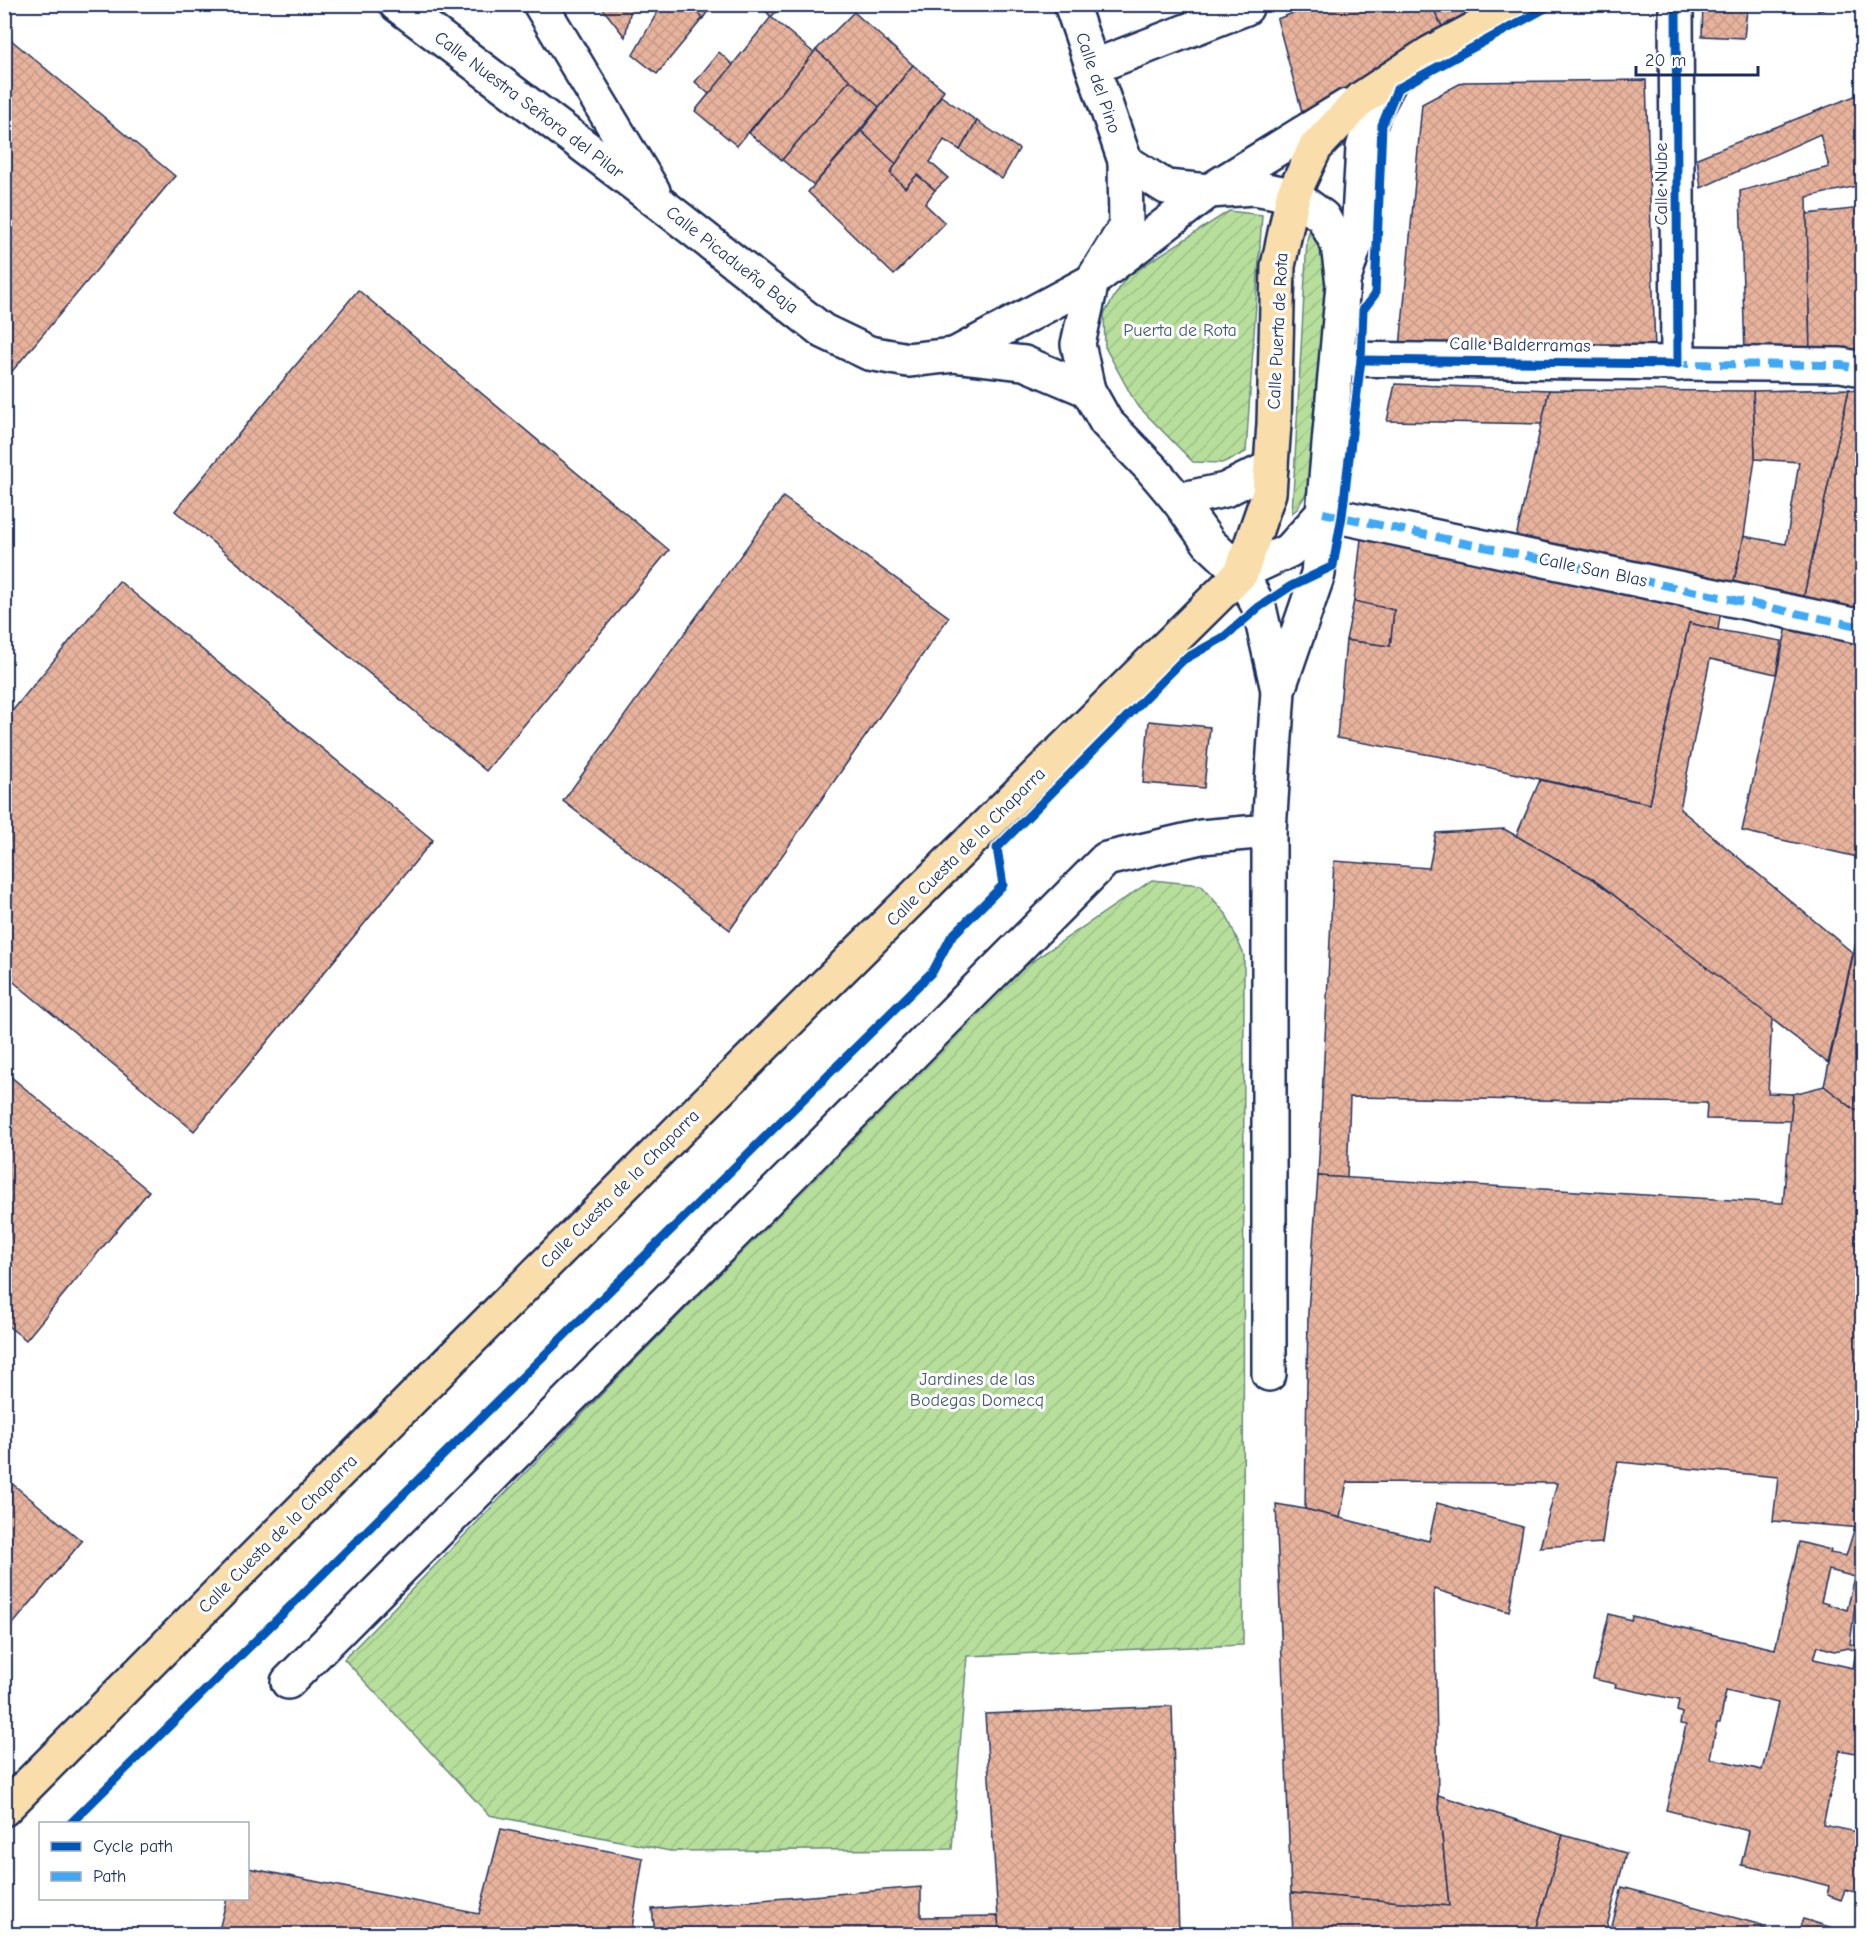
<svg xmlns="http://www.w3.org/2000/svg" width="1867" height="1939" font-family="'Comic Neue',sans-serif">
<defs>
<pattern id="garden-furrows" width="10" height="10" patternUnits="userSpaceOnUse" patternTransform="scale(1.5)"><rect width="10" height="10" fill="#b7df9b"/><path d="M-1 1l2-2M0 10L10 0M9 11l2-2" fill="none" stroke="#9dc088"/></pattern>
<pattern id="building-cross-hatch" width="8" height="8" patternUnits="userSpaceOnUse" patternTransform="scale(1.5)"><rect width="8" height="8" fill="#e8b39c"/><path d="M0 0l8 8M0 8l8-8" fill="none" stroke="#c69a89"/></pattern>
</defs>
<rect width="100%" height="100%" fill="#fff"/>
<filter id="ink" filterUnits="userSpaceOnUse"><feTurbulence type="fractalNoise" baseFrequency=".0167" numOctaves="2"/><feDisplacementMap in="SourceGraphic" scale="12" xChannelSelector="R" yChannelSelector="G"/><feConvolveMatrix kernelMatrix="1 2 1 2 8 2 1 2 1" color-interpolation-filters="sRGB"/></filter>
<g filter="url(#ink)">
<!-- garden -->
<g fill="url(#garden-furrows)" stroke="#69877c" stroke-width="1.5">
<path d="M1229,211L1262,215L1246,452L1222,463L1193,462L1136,404L1105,347L1104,314L1126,277Z"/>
<path d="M1313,227L1319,236L1329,273L1309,489L1297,509L1292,513L1307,240L1310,228Z"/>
<path d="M1152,880L1201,885L1226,914L1244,955L1243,1645L967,1656L952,1849L670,1851L489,1815L344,1659L1005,980Z"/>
</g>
<!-- building -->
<g fill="url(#building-cross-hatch)" stroke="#1b2f5e" stroke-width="1.5" fill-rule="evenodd">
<path d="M599,4H632L625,37Z"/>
<path d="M662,4H688L703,18L657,74L633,55Z"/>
<path d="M688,4H713L703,18Z"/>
<path d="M760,4H783L771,17Z"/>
<path d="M1318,4H1431L1446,34L1302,112L1277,19Z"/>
<path d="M1431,4H1501L1446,34Z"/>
<path d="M1703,4H1762L1747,10L1744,38L1702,36Z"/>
<path d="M1816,4H1842L1818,11Z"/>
<path d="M854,12L913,65L879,107L816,50Z"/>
<path d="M771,17L814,53L737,146L695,111Z"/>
<path d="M4,34L175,176L4,381Z"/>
<path d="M816,50L850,80L782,160L749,133Z"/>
<path d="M719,52L733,65L709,94L695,82Z"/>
<path d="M913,65L944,90L896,164L861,131Z"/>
<path d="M850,80L879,107L814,185L782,160Z"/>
<path d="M1646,80L1655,350L1400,348L1422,104L1463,82Z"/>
<path d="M1862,93V185L1807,197L1810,354L1745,355L1740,191L1829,167L1820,134L1701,188L1697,158Z"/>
<path d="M941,96L977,121L960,150L944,140L930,162L948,178L935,190L917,175L905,188L890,173Z"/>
<path d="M977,121L1019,149L1002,179L960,150Z"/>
<path d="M861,131L896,164L890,173L905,188L917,175L935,190L925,204L945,223L894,275L808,192Z"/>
<path d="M1862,208V357L1810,354L1807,214Z"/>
<path d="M358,290L669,550L486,771L175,511Z"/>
<path d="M1395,384L1549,390L1542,424L1387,421Z"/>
<path d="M1849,389L1862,392V617L1802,604Z"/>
<path d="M1849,389L1802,604L1732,589L1744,536L1786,544L1799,462L1755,459L1753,391Z"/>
<path d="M1549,390L1753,391L1755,459L1744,536L1732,589L1515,542Z"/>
<path d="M783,497L949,617L730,930L563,801Z"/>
<path d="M1362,530L1721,609L1718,630L1689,623L1650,804L1447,758L1337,738L1346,640L1390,646L1394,610L1354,601Z"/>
<path d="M119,581L433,840L194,1131L4,974V721Z"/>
<path d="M1354,601L1394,610L1390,646L1346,640Z"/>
<path d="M1788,622L1862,638V858L1742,831Z"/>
<path d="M1689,623L1718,630L1782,641L1776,674L1710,659L1680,809L1853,953L1828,1063L1594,880L1516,836L1540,780L1650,804Z"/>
<path d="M1149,721L1210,727L1204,788L1143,783Z"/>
<path d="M1504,829L1594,880L1772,1018L1768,1093L1793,1094L1791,1121L1706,1119L1707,1103L1350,1097L1347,1178L1318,1176L1334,861L1429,868L1436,833Z"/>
<path d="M1862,915V1111L1855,1110L1824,1086Z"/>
<path d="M4,1071L149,1191L26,1340L4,1323Z"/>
<path d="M1824,1086L1855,1110L1862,1111V1528L1773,1521L1778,1477L1618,1462L1608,1500L1602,1543L1540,1547L1557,1483L1347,1482L1340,1518L1305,1509L1308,1312L1318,1176L1783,1203L1793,1094Z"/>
<path d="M4,1477L82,1541L4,1635Z"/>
<path d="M1437,1503L1523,1527L1509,1612L1434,1589L1438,1795L1449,1906L1291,1893L1276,1504L1305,1509L1429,1541Z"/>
<path d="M1855,1527L1862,1528V1599H1856L1850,1644L1862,1646V1751L1856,1750V1753L1840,1750L1823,1825L1862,1833V1893L1845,1890L1841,1900L1827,1895L1829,1886L1784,1874L1741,1865L1749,1831L1666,1810L1686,1725L1680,1724L1682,1713L1677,1711L1679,1700L1615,1687L1616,1684L1593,1679L1609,1614L1631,1620L1632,1616L1775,1649L1799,1542L1831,1550L1830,1553L1846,1556ZM1829,1570L1855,1577L1847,1610L1821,1602ZM1818,1646L1834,1651L1848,1648L1856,1651L1853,1668L1814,1659ZM1726,1691L1778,1703L1762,1770L1710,1758L1717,1723H1720Z"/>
<path d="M1172,1706L1179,1934H999L985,1714Z"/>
<path d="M1438,1795L1563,1835L1535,1934H1293L1291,1893L1449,1906Z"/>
<path d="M501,1829L643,1858L631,1934H218L227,1898H248V1868L479,1914Z"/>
<path d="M1563,1835L1626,1853L1605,1934H1535Z"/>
<path d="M921,1887V1917L998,1916L999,1934H655L652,1909Z"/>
<path d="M1622,1887L1762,1925V1928L1788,1934H1610Z"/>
<path d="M1803,1919L1850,1933V1934H1797Z"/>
</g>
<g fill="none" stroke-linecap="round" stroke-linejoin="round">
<defs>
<g id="minor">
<path d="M396,4L662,205L823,331L869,353L908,360L954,355L1024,363L1088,390"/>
<path d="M540,4L653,191"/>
<path d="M1071,4L1125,161L1126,226L1092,281L1078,344L1088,390L1106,422L1151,468L1178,500L1209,543L1241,573L1259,607L1278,690"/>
<path d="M1676,4L1678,364"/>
<path d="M1093,67L1246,8L1244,4"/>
<path d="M1125,161L1166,187L1209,191L1254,188L1293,195L1323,217L1338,245L1343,284L1323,513L1290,550L1241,573"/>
<path d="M1345,276L1358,235L1363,148L1374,111L1391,79"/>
<path d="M954,355L1092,281L1209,191L1347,106"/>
<path d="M1337,359L1841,365L1862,369"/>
<path d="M1178,500L1225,490L1271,467"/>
<path d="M1269,1374V831L1278,690L1318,574L1323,513L1862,627"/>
<path d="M288,1682L1106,859L1201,837L1269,831"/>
</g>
<path id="major" d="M4,1809L695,1114L1241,573L1269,493L1274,424L1278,266L1293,195L1315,148L1362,98L1430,53L1522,4"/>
</defs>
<!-- minor casing -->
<use href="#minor" stroke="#1b2f5e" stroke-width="38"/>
<!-- major casing -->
<use href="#major" stroke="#1b2f5e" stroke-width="38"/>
<!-- minor -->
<use href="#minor" stroke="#fff" stroke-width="33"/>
<!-- major -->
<use href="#major" stroke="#f9deab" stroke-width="33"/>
<!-- quiet -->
<g stroke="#3fa9f5" stroke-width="8" stroke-dasharray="15 8" stroke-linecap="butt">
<path d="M1674,364L1841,365L1862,369"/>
<path d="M1323,513L1862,627"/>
</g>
<defs>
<g id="cycleway">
<path d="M1361,360L1678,364L1676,4"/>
<path d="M70,1824L933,971L951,937L1003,885L997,848L1183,660L1224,637L1259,607L1291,586L1333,566L1342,516L1361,360L1363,310L1375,294L1382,125L1397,89L1553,4"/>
</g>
</defs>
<!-- cycleway casing -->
<use href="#cycleway" stroke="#fff" stroke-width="13"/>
<!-- cycleway -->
<use href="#cycleway" stroke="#0057b8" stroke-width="9"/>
</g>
</g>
<g text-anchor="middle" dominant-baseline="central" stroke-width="6" stroke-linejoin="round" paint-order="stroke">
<!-- street labels -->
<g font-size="18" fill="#1b2f5e" stroke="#fff">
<text transform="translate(1098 83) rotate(71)">Calle del Pino</text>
<text transform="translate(529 105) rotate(37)">Calle Nuestra Señora del Pilar</text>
<text transform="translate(1661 184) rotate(-90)">Calle Nube</text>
<text transform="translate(732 260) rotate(38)">Calle Picadueña Baja</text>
<text transform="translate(1278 331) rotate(-87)">Calle Puerta de Rota</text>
<text transform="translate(1520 345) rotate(1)">Calle Balderramas</text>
<text transform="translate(1593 570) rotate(12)">Calle San Blas</text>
<text transform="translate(966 847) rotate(-45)">Calle Cuesta de la Chaparra</text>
<text transform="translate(620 1189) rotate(-45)">Calle Cuesta de la Chaparra</text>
<text transform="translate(278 1534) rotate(-45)">Calle Cuesta de la Chaparra</text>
</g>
<!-- park labels -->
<g font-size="18" fill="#425b6d" stroke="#fff">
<text x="1180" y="330">Puerta de Rota</text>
<text x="977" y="1379">Jardines de las<tspan x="977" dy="21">Bodegas Domecq</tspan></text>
</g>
</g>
<!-- margin -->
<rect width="1867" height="1939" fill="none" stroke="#fff" stroke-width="24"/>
<rect x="12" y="12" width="1843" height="1915" fill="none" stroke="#1b2f5e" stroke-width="2" filter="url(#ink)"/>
<!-- legend -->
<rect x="39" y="1822" width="210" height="78" fill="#ffffff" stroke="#a4acbf" stroke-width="1.5"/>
<rect x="51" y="1842" width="30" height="9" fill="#0057b8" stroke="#a4acbf" stroke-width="1.5"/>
<text x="93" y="1852" font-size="18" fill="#1b2f5e">Cycle path</text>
<rect x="51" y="1872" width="30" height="9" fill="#3fa9f5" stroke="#a4acbf" stroke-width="1.5"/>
<text x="93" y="1882" font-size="18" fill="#1b2f5e">Path</text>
<!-- scale -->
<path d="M1636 66v9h122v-9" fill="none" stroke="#1b2f5e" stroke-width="3"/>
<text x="1645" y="66" font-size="18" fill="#1b2f5e" stroke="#ffffff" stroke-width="4.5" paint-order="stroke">20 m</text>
</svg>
